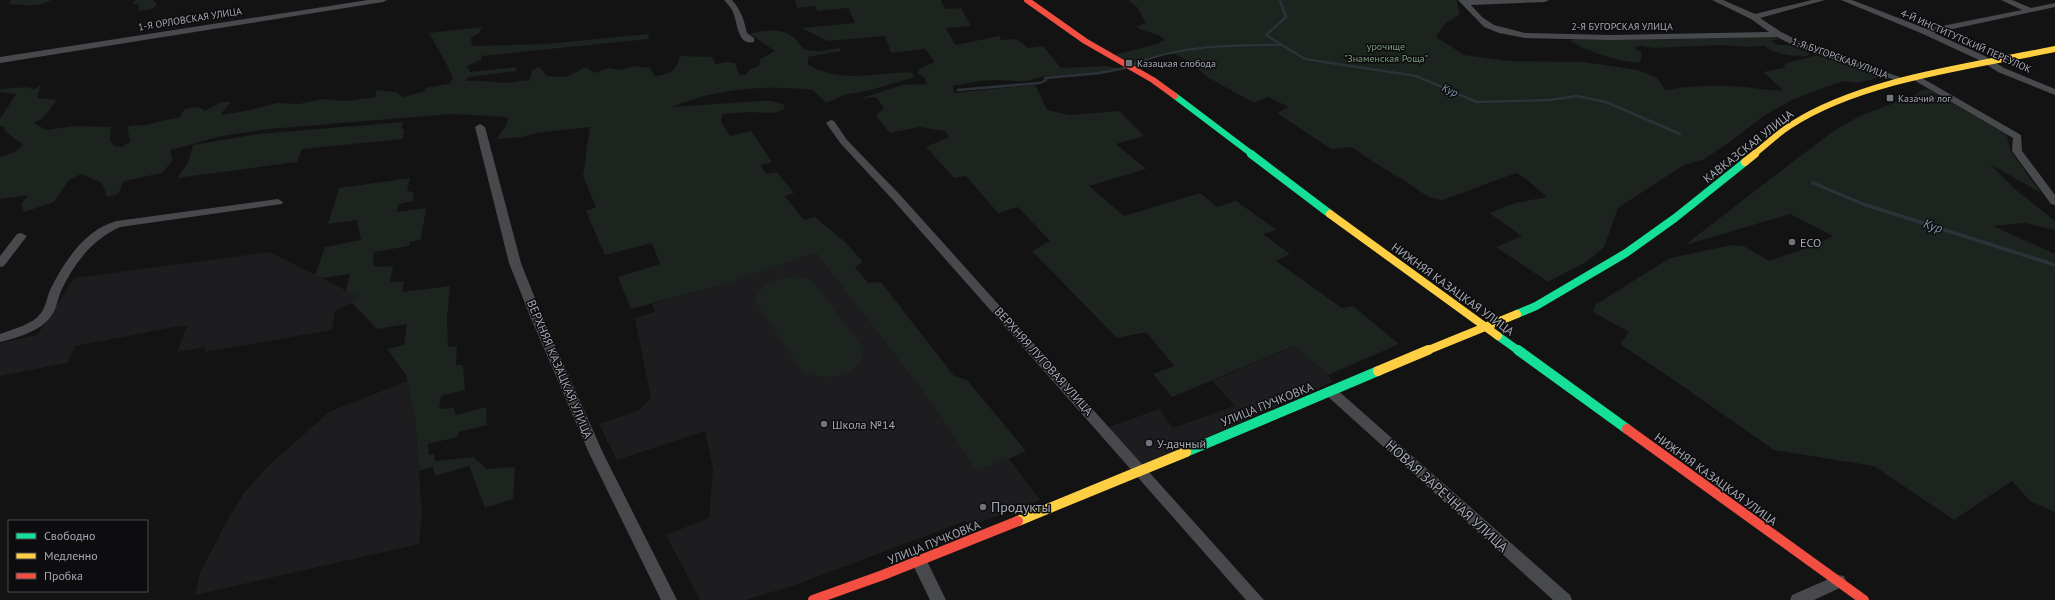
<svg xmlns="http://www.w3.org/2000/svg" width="2055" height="600" font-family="'PT Sans',sans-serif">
<rect width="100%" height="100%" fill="#131313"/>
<!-- built -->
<g fill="#1d1d1f">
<path d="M270,252L357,296L352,303L335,311L332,330L205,352V347L177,352L187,326H180L75,346L67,363L0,376V343L37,335L74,278Z"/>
<path d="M816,253L931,402L976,471L1009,459L1040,500L972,525L965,521L795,585L745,600H700L666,535L709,518L713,470L705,431L617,460L599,424L639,410L651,398L635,318L655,312L652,304L729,283Z"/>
<path d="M1295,346L1328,375L1332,382L1133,470L1101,430L1159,409L1173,428L1235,406L1212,381Z"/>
<path d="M407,381L415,421L422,513L419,544L195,595L200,573L230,515L245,492L267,467L329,412Z"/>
</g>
<!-- green -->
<g fill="#1d231e">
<path d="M11,0H51C38,8 24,5 9,4Z"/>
<path d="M135,0H153L157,5L152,9L138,11L139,5L133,4Z"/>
<path d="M795,0H941L945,9L961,8L971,26L946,28L955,45L1000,36L1001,40L1017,39L1028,48L1043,46L1061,68L1107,66L1118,68V70L1107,72L1040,77C1025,84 1012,80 997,80C982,80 968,83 953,86L954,93L1034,85L1037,88L1047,110L1070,115L1119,111L1144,136L1116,144L1146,169L1089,186L1124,216L1200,193L1217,207L1236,201L1277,230L1263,234L1290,254L1276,261L1342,308L1353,306L1399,344L1328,375L1294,346L1172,397L1153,374L1174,366L1146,332L1117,338L1032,251L1050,241L1018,207L998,213L966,176L954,178L926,147L949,137L945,131L919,127L890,133L876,116L884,108L876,97L859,99L902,85L927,84L924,77L918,74L919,69L935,62L925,49L891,53L885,36L828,41L801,28L855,23L848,8L817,11L816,6L797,8Z"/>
<path d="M1128,0H1457L1460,14L1445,24L1436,37L1464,55L1507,61L1584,62L1638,70L1657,78L1665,90C1693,85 1718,85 1746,87C1759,88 1771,92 1783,90L1763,72L1784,68L1785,64C1795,59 1806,60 1816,55L1869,72L1878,77L1871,80L1856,83L1843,81L1794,99L1765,115L1731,141L1703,160L1684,165L1618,208L1604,247L1588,261L1548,282L1496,247L1522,236L1489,213L1515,203L1547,197C1537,189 1527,178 1516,173L1443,200C1427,199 1421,191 1408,183C1388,171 1371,161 1352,147L1331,149L1277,113L1289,107L1268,97L1254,103L1209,78L1187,60L1175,54L1162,55L1140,61L1142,67L1138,69L1114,55L1154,45L1165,40C1157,31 1146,34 1136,27L1146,23L1137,7Z"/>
<path d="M482,27L480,32L471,38L472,46L545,44L648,34L649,39L482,56L481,60L467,66L470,72L517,67L516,71L468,77L466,81C479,80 491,82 504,83C513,83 520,79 529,81L532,71L539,67L547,76L566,77L586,67L595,73L609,68L621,70L634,66L650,68L655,76C670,74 676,71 680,56L712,57L716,64L727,62L735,63L739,74L745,75L751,69L759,66L760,59L775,51L750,34C762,30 783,28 793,37C799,41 800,48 807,50C816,53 831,49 841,48L840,51L808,57V64C838,84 876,73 910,72L915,77L867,91L847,94L826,103L813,90C766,85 716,88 672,107L760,101H772L785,105L783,110L773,113L748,112L722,114L721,122L730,136L751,131L772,162L760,165L767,174L777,172L794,193L785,196L804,220L815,217L846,243L863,262L855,267L868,283L881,282L954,376L967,380L1026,451L1009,459L976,471L931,402L816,253L729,283L631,309L618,277L660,264L652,243L605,255L586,211L596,207L583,176L590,127L536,133L522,137L496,139L506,126L508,117L451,114L269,129L222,136L170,150L173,160L162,173L124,181L118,194L107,197L102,183L81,174L68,181L54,202L24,212L21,204L29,195L0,199V157L15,152L23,145L4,130V126H0V119L16,94L0,92V89L28,87L34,90L41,84L37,98L57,100L43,118L34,123L46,130L74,126L111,127L110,140L114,146L122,147L130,142L127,127C135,124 142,126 150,124C160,121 169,119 179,118L185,109L199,107L205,111L221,102H231L220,115L245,111L277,103L299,104L322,99L346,101L375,97L377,90L396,92L403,97L426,91L425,88L449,84L453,78L447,65L429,33Z"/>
<path d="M1771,36L1779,39L1771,41L1778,45H1789L1810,53L1807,56C1791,56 1777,55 1764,46L1750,47L1721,45L1654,48L1640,46L1634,48L1642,53L1640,63C1616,61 1593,53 1571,42L1572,39H1658Z"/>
<path d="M1928,89L2007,135L2010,150L2041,193L1990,164L2016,190L2055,221V230L2026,223L1993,226L2055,254V512L2030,501L2012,481L1954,520L1874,466L1774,450L1668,376L1620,344L1629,332L1593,312L1595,305L1670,258L1732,245L1744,246L1769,261L1815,245L1833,236L1790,214L1685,245L1791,163L1835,130L1860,116L1915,95L1920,91Z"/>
<path d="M403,122L401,128L404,130L403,139L302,149L297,162L177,178L188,163L193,145L257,134Z"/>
<path d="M410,178L407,191L414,192L413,201L399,204L396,212L426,208L421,240L409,242V246L374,252L373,265L377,267L393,266L390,282L404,281L402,292L450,286L447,319L448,347L457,346L456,365H463L465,390L441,396L439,409L454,408L456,415L486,407L487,425L459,432L457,437L428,444L429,455L434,454L435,461L474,457L486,469L515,467L513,499L485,508L469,466L435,476L433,467L419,471L415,421L406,375L387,349L404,345L407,324L377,329L352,303L357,296L346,291L350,274L322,278L315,275L325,247L361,240L357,220L328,224L339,188Z"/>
<path d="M788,277H801L812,280L864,349C860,378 824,382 802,372L754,300C760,285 773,280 788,277Z"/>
</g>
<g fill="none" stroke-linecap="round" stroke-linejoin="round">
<!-- stream-far1 -->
<g stroke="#2b3238" stroke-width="2.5">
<path d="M1280,0L1286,17L1266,35L1305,59L1416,76L1477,102L1549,100L1577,96L1606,102L1680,134"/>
<path d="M1134,64C1181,45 1231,45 1281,45"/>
<path d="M958,90L1040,83L1046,80L1045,78L1100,73L1125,68"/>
</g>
<!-- stream -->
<path stroke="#2b3238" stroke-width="3.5" d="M1813,183L1863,204L2055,265"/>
<!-- street -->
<g fill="#48494c" fill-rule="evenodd">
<path d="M368,0H387L383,2L0,63V57Z"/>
<path d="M724,0H732C741,10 744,20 747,33L754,38V42C736,46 738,20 732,10C730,7 727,3 724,0Z"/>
<path d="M1458,0H1549L1545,2L1471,5L1482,17L1494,25L1525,33L1611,35L1769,32L1751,19L1712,0H1723L1755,14L1812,0H1825L1760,18L1781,32L1803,43L1908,80L1904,83L1901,82L1797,47L1777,37L1611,40L1525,38L1499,33L1484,27Z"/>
<path d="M1841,0H1852L1927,29L2022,10L2001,0H2012L2031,8L2055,3V7L1934,33L1985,56L2004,68L2055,89V95L1998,72L1979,60L1923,34Z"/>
<path d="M1915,74L2021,135L2022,151L2055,195V205L2051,204L2012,151L2013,138L1912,79V75Z"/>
<path d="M831,120L834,121L847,140L902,197L1264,600H1246L894,201L841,144L826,123Z"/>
<path d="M480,124L485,127L521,263L542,316L603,453L677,600H661L589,453L530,316L509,263L475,127Z"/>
<path d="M278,199L283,202L282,204L120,227C92,240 74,263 61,291C57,301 56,313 47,321C35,333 16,338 0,342V334C13,329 32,325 41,313C46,307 47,297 50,290C64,262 85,229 117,221Z"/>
<path d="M21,233L27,236L4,266L0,267V256L17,234Z"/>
<path d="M1330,386L1335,388L1570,595L1572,600H1553L1325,394L1323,391L1325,388Z"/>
<path d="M919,555L925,557L946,600H930L911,561L913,557Z"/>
<path d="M1838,575L1844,576L1846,581L1844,586L1814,600H1790L1792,595Z"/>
</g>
<!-- fast-far2 -->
<path stroke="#16e098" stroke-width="6" d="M1175,96L1253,155"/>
<!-- fast-far1 -->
<g stroke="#16e098" stroke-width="8">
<path d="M1251,154L1330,214"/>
<path d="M1517,314L1536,306L1626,253L1675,218L1745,162"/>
<path d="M1498,336L1519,351"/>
</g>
<!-- fast -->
<g stroke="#16e098" stroke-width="10">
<path d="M1518,350L1627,429"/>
<path d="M1186,452L1378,371"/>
</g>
<!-- slow-far2 -->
<path stroke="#ffcf43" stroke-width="6" d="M1753,155C1766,145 1778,133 1791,125C1862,79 1973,66 2055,49"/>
<!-- slow-far1 -->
<g stroke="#ffcf43" stroke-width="8">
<path d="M1745,162L1755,154"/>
<path d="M1330,214L1498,336"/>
<path d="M1426,351L1517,314"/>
</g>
<!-- slow -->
<g stroke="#ffcf43" stroke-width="10">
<path d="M1378,371L1428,350"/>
<path d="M1018,521L1186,452"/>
</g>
<!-- jam-far1 -->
<path stroke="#f24e42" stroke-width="6" d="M1027,0L1085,41L1153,80L1175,96"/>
<!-- jam -->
<g stroke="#f24e42" stroke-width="10">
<path d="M1627,429L1864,600"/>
<path d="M813,600L883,575L1018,521"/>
</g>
</g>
<!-- markers -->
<g fill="#72747c" stroke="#0d0d0f" stroke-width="1.5">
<rect x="1125" y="59" width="8" height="8" rx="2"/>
<rect x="1886" y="94" width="8" height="8" rx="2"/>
<circle cx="1792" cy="242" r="4"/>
<circle cx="824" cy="424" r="4"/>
<circle cx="1149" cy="443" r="4"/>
<circle cx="983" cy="507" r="4"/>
</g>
<g text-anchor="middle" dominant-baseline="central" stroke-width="3" stroke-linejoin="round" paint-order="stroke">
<!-- far-street labels -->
<g font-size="10" fill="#a5a9b4" stroke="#0d0d0f">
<text transform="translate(190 19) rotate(-9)">1-Я ОРЛОВСКАЯ УЛИЦА</text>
<text x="1622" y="26">2-Я БУГОРСКАЯ УЛИЦА</text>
<text transform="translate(1966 41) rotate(24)">4-Й ИНСТИТУТСКИЙ ПЕРЕУЛОК</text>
<text transform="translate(1840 58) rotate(20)">1-Я БУГОРСКАЯ УЛИЦА</text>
</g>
<!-- far-park labels -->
<g font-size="10" fill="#7d9e7f" stroke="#0d0d0f">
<text x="1386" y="46">урочище<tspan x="1386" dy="12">"Знаменская Роща"</tspan></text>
</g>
<!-- far-poi labels -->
<g font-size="10" fill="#a5a9b4" stroke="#0d0d0f" text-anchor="start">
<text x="1137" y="63">Казацкая слобода</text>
<text x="1898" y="98">Казачий лог</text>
</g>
<!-- far-water labels -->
<g font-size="11" font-style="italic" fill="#7d97ad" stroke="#0d0d0f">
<text transform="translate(1450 90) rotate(23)">Кур</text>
</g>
<!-- street labels -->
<g font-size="12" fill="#a5a9b4" stroke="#0d0d0f">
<text transform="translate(1748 146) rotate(-38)">КАВКАЗСКАЯ УЛИЦА</text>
<text transform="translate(1453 289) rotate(36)">НИЖНЯЯ КАЗАЦКАЯ УЛИЦА</text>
<text transform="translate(1044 361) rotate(48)">ВЕРХНЯЯ ЛУГОВАЯ УЛИЦА</text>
<text transform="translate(560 369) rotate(67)">ВЕРХНЯЯ КАЗАЦКАЯ УЛИЦА</text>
<text transform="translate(1267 404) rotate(-22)">УЛИЦА ПУЧКОВКА</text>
<text transform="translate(1716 479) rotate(36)">НИЖНЯЯ КАЗАЦКАЯ УЛИЦА</text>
<text transform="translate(934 542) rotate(-22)">УЛИЦА ПУЧКОВКА</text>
</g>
<!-- poi labels -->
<g font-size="12" fill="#a5a9b4" stroke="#0d0d0f" text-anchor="start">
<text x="1800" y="242">ECO</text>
<text x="832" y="424">Школа №14</text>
<text x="1157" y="443">У-дачный</text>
</g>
<!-- water labels -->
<g font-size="13" font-style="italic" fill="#7d97ad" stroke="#0d0d0f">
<text transform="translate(1933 226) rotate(18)">Кур</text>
</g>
<!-- near-street labels -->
<g font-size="14" fill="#a5a9b4" stroke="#0d0d0f">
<text transform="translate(1447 496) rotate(42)">НОВАЯ ЗАРЕЧНАЯ УЛИЦА</text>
</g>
<!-- near-poi labels -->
<g font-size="14" fill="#a5a9b4" stroke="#0d0d0f" text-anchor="start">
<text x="991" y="507">Продукты</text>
</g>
</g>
<!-- legend -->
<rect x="8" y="520" width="140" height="72" fill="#0d0d0f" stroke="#4a4b51"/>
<rect x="16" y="533" width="20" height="6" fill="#16e098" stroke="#4a4b51"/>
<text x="44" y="540" font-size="12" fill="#a5a9b4">Свободно</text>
<rect x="16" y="553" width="20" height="6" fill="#ffcf43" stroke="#4a4b51"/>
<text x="44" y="560" font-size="12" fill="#a5a9b4">Медленно</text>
<rect x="16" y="573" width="20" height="6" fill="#f24e42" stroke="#4a4b51"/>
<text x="44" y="580" font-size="12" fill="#a5a9b4">Пробка</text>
</svg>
